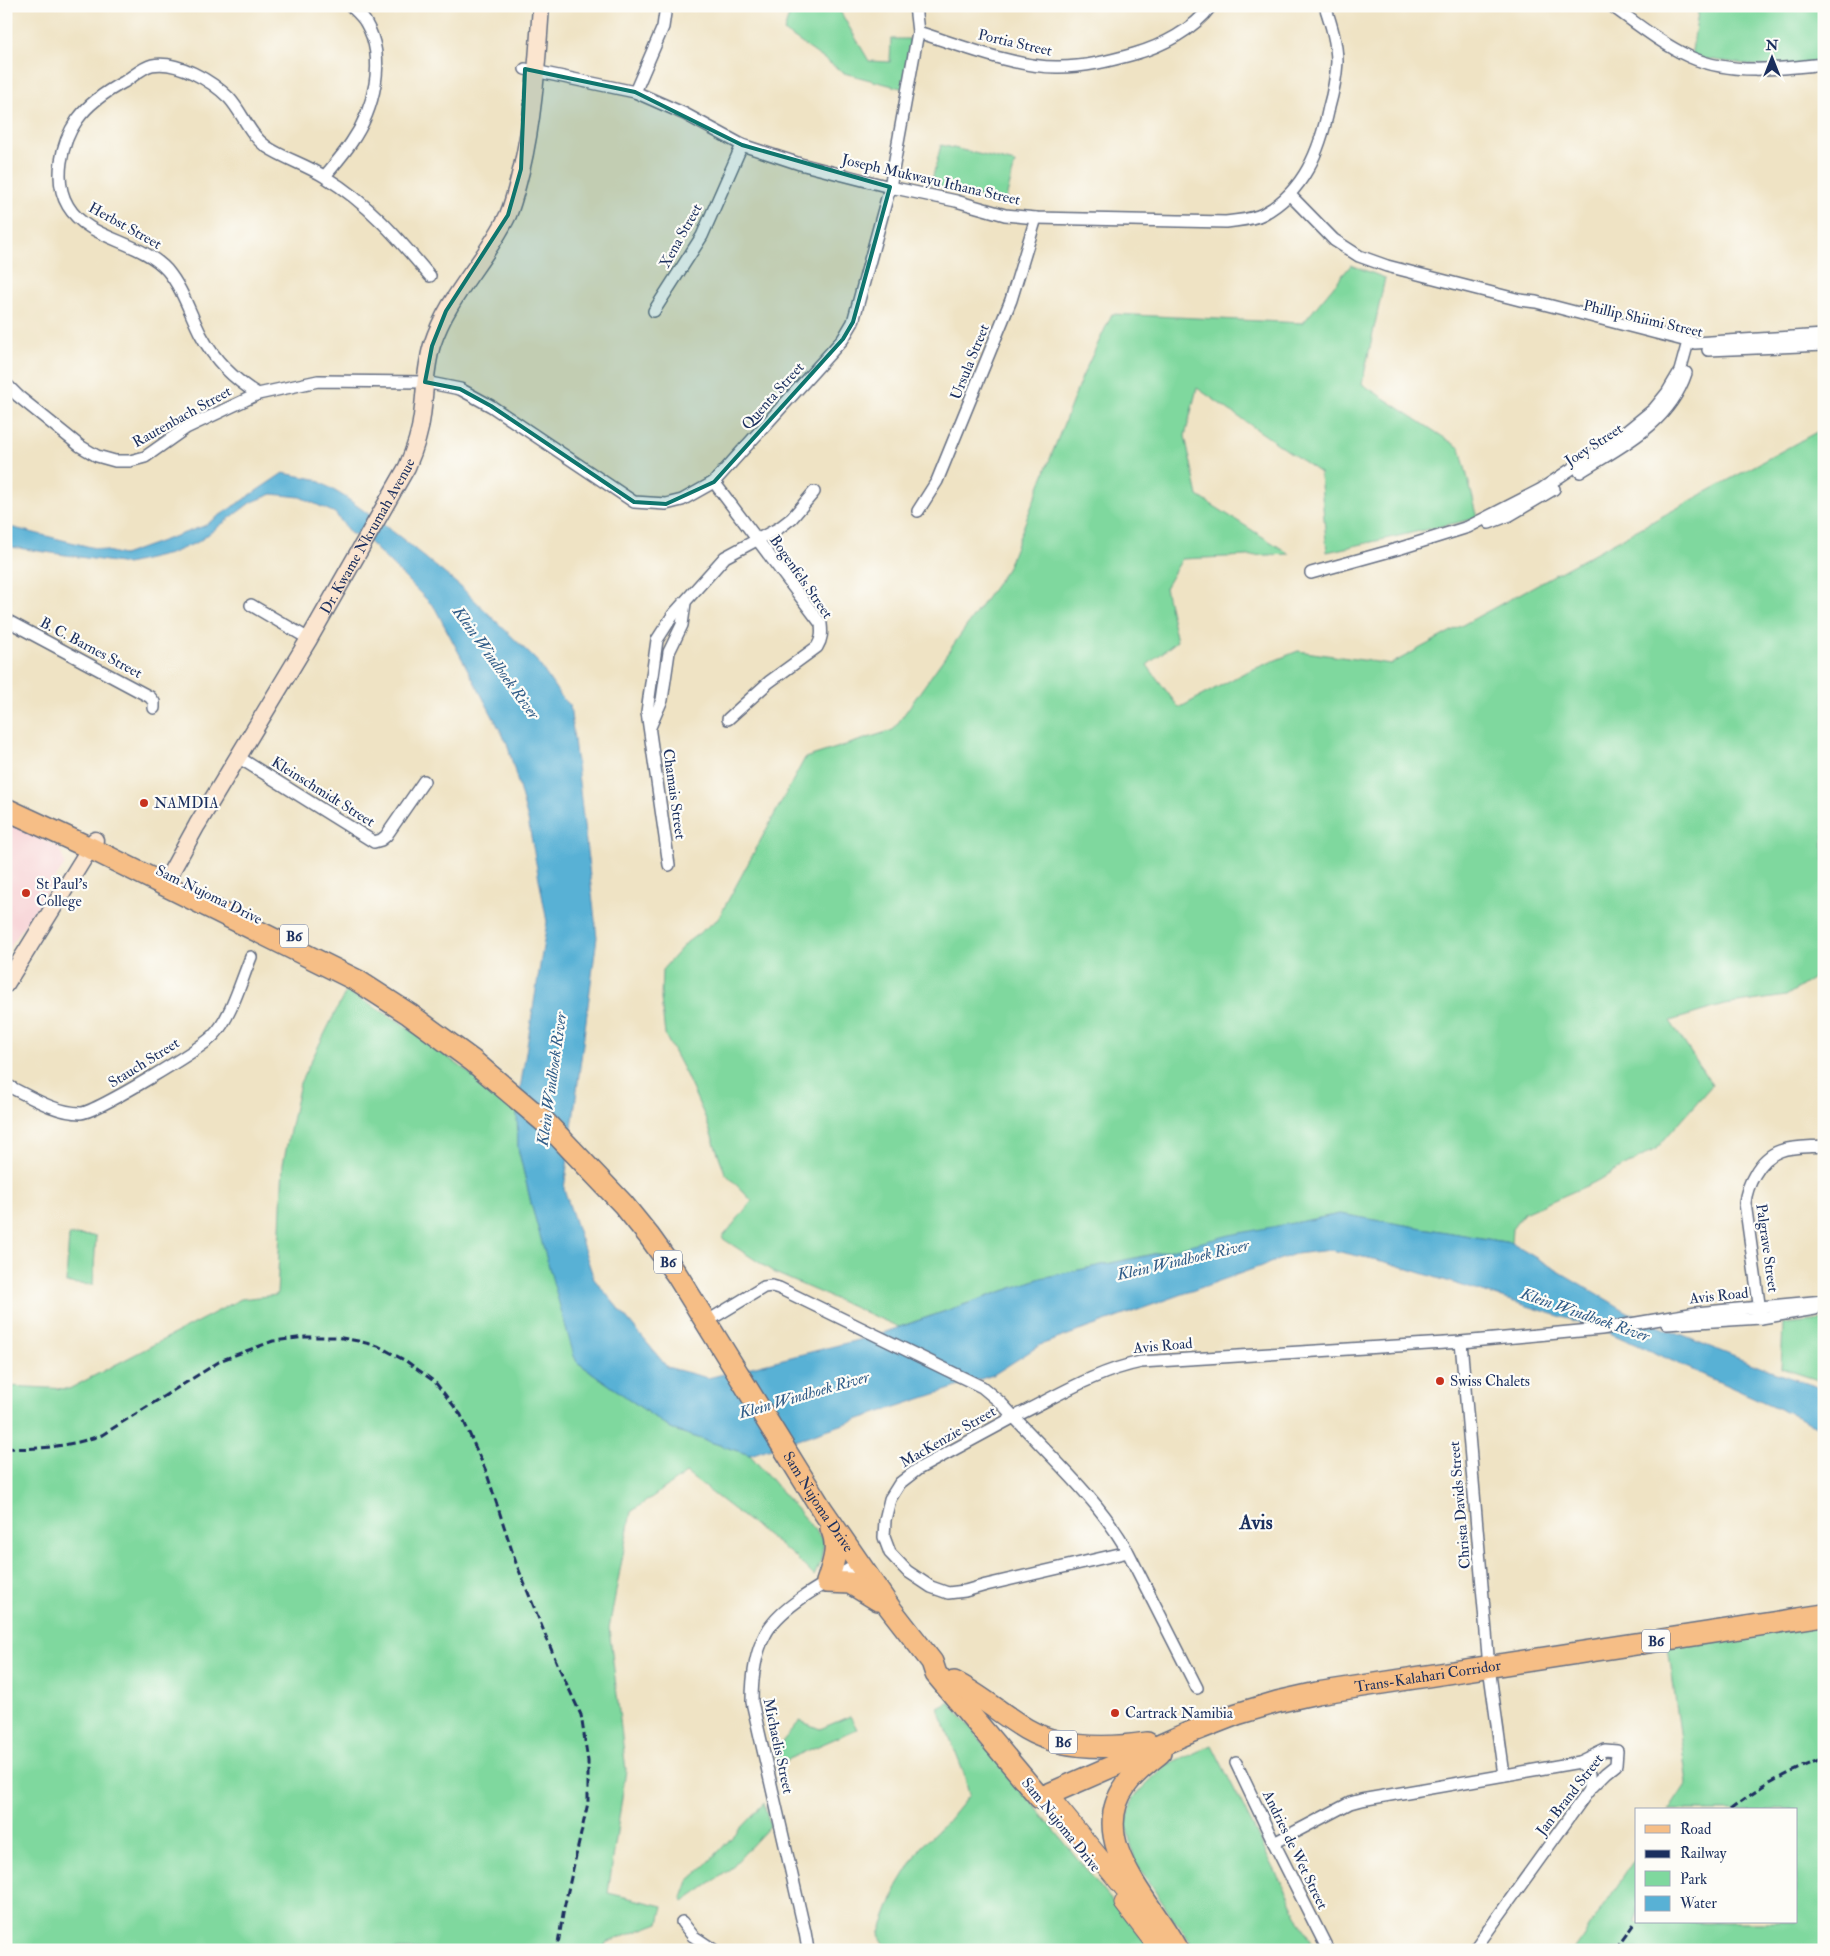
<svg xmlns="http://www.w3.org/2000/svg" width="1830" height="1956" font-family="'IM FELL Double Pica',serif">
<rect width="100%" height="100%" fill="#fdfcf7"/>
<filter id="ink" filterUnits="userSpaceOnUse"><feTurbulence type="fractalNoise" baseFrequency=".02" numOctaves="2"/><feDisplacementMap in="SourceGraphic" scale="10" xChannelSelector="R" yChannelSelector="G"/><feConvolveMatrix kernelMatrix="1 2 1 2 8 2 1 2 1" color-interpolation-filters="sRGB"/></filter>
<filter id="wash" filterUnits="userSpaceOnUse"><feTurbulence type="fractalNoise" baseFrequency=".0096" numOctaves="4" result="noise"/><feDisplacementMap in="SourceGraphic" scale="20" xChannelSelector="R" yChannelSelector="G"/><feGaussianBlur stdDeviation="1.12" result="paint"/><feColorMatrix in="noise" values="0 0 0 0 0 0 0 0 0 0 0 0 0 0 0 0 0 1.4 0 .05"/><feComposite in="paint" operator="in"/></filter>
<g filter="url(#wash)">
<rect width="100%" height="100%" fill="#efe3c4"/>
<!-- built -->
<path fill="#f7cfd3" d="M6,822L59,847L65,864L6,953Z"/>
<!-- green -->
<g fill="#7fd89e" stroke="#4d847e">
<path d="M792,6H837L869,61L890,62L891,39H910L908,90L844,73L784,31Z"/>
<path d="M1699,6H1824V64L1776,68L1691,57Z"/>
<path d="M941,145L1015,163L1005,203L931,184Z"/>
<path d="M1351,265L1385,278L1362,384L1460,448L1478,518L1327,552L1320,473L1197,388L1185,436L1198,496L1290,554L1182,559L1165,588L1177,641L1147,665L1179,708L1244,673L1298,651L1391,664L1824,428V971L1786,996L1724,1005L1670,1021L1712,1085L1656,1149L1593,1183L1524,1213L1512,1229L1511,1243L1339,1214L1041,1278L899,1327L775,1273L722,1238L752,1201L725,1173L705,1117L686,1075L665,1035L661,999L662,970L686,943L718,919L805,758L893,730L1007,569L1082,377L1112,314L1303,323Z"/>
<path d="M346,991L397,1020L517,1108L518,1148L532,1207L577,1362L671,1429L750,1455L824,1541L821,1561L814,1576L794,1556L686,1473L631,1512L609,1628L626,1770L608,1893L663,1906L659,1923L606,1943L603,1950H6V1386L69,1389L241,1299L277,1295L283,1164L300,1083Z"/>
<path d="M69,1235L96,1236L93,1285L66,1283Z"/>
<path d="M1824,1320V1382L1781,1368L1783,1324Z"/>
<path d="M1824,1617V1950H1574L1636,1858V1922H1796V1810H1669L1687,1783L1667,1639Z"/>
<path d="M950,1702L1152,1950H888L879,1935L898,1885L921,1847L948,1821L969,1795L964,1774L938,1708Z"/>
<path d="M850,1716L857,1729L777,1764L775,1750L800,1721L820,1729Z"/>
<path d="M1212,1745L1315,1950H1197L1174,1920L1135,1861L1126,1825L1133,1797L1164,1767Z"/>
<path d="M764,1803L770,1826L728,1871L684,1902L682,1898L688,1881L706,1865Z"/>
</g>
<!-- water -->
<path fill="#58b1d5" stroke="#3a709a" d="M283,473L315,479L345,497L400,537L462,588L537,661L562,698L570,705L597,937L564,1189L594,1279L667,1367L708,1378L874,1336L1041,1278L1159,1253L1230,1235L1340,1214L1511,1243L1626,1311L1648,1322L1770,1371L1824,1389V1429L1601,1329L1386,1262L1331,1250L1295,1254L1040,1345L993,1375L750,1455L671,1429L577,1362L574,1356L532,1207L518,1148L517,1108L547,922L528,820L507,743L435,608L368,541L350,533L335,513L300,497L272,494L250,503L198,542L170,554L127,564L11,547L6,544V526L123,555L204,526Z"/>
</g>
<g filter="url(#ink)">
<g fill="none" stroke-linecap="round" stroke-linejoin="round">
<defs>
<g id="street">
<path d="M1612,6C1637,24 1662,44 1690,57C1730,75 1781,69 1824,64"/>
<path d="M918,32C959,45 1017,68 1059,67C1085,67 1109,61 1134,54C1162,46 1193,30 1211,6"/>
<path d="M525,69L635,92L685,114L742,145L800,164L890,187L956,201L1005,215L1036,218L1226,222C1238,220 1252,220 1263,214C1304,192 1320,150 1329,107C1333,93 1336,77 1337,62C1337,43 1331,24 1325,6"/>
<path d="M635,92L663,27L666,6"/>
<path d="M325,176C334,165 343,155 351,143C374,110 387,59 366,23C363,17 356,11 351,6"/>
<path d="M1290,195L1334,240L1359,256L1387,266L1520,300L1536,302L1695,343L1824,335"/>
<path d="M654,311L702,236L742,145"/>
<path d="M1708,350L1824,345"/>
<path d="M6,384L18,396L80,446L97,456L115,461H130L145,457L186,428L258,394L318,381L425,382L460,389L491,406L634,502L666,504L682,500L714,482L843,339L853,322L890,187L918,32L915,6"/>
<path d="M258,394C233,379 215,361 201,335C190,314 183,289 167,270C140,240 88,240 68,206C53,181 61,143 77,120C89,103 105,92 124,82C132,77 143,67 152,65C177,60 212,81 229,98C243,113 249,135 267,147C285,159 307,165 325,177C368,203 398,238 430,276"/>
<path d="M1580,472C1623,445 1669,424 1686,373"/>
<path d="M714,482L821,624C822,633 822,639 817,647L769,682L728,719"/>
<path d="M918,511L937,481L1011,300L1036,218"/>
<path d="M1489,523L1510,515L1554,489"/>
<path d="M1311,573L1401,548L1468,527L1540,490L1622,435L1654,409L1667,393L1680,371L1688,342"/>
<path d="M251,605L309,639"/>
<path d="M6,620L150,697L154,702V708"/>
<path d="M650,727L662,700L669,652L682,625L685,603"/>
<path d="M238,757L374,842L381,840L386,836L424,781"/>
<path d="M669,865L647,712L657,640L673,615L725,557L779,528L792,518L814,492"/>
<path d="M6,1085C29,1096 55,1113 81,1113C95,1113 200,1049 213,1036C231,1018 241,981 251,957"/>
<path d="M1761,1318L1745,1203C1746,1192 1749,1184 1755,1174C1772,1144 1794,1148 1824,1146"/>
<path d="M706,1322L764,1287L772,1286L779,1288L982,1387L1001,1403L1014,1417C1055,1397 1096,1371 1141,1362L1461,1342L1601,1329L1696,1313L1824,1301"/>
<path d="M1667,1324L1761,1318L1815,1309"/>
<path d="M1461,1342L1489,1667L1504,1775"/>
<path d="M1128,1552L986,1585L965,1591L948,1593L931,1587L907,1571L890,1553L884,1537L885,1520L890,1499L900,1483L918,1469L1014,1417C1053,1459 1100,1501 1128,1552L1197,1688"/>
<path d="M1580,1762L1589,1774V1790"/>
<path d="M1236,1763L1274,1843L1328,1950"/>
<path d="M1274,1843L1350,1803L1361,1800L1580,1762L1605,1750L1617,1751L1616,1765L1606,1773L1589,1790L1474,1950"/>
<path d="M682,1922L693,1936L714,1950"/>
<path d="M808,1950L805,1932L752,1702C752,1681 754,1655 765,1635C780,1605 830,1581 858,1564"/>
</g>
<g id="secondary">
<path id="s1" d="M164,885L197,825L309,639L407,467C414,451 420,434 422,416C425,393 425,368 432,345C448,295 486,261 508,215C514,201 517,186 521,171C534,117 537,62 541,6"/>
<path d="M6,984L95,840"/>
</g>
<g id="primary">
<path d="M1047,1794L1143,1911"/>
<path d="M1124,1903L1160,1950"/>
</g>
<g id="highway">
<path id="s2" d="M6,809L90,848L358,981L409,1014L473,1061L547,1124L623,1204L649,1236L677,1275L821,1508L890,1608L932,1662L936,1674L1040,1798L1186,1734L1237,1714L1277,1702L1317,1693L1824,1615"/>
<path d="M831,1528C840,1547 833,1564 827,1582L850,1583L878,1600"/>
<path d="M954,1682C980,1695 1001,1714 1026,1729C1062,1750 1107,1749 1147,1743"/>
<path d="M1160,1753C1148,1763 1135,1772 1126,1785C1085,1841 1152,1902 1177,1950"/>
</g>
</defs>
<!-- street casing -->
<use href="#street" stroke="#656e82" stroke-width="14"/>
<!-- secondary casing -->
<use href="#secondary" stroke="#656e82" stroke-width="19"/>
<!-- primary casing -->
<use href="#primary" stroke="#656e82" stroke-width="21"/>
<!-- highway casing -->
<use href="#highway" stroke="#656e82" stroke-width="24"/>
<!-- street -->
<use href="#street" stroke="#fff" stroke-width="11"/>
<!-- secondary -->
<use href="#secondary" stroke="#fbe5cf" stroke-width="16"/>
<!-- primary -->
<use href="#primary" stroke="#f6be86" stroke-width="19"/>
<!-- highway -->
<use href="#highway" stroke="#f6be86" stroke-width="21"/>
<!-- rail -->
<g stroke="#1b2f5e" stroke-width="3" stroke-dasharray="8 4" stroke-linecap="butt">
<path d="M6,1448C39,1450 71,1446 102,1435L222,1360L273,1341L305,1337H336L358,1341L378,1346L406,1361L435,1382L461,1415L486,1471L516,1563L556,1661L581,1715L588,1761V1803L564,1908L557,1950"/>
<path d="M1730,1810C1759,1787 1789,1771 1824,1758"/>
<path d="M1615,1950L1636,1921"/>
</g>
</g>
</g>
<!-- marked area -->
<path fill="#0f766e" fill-opacity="0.2" stroke="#0f766e" stroke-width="4" stroke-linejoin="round" d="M525,69L635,92L742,145L890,187L853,322L843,339L714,482L666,504L634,502L491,406L460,389L425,382L432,346L446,311L508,215L521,169Z"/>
<!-- markers -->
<g fill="#c8321e" stroke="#fdfcf7" stroke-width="2">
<circle cx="144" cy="803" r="5"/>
<circle cx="26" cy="893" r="5"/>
<circle cx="1440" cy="1381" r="5"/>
<circle cx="1115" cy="1713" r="5"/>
</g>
<g text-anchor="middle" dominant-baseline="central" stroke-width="4.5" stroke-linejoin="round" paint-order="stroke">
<!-- shield labels -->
<g fill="#fdfcf7" stroke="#5f6c8c" stroke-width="1">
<rect x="280" y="924.5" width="28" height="23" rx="4"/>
<rect x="654" y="1250.5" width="28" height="23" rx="4"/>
<rect x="1642" y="1629.5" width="28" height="23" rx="4"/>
<rect x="1049" y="1730.5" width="28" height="23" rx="4"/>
</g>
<g font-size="14" font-weight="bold" fill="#1b2f5e">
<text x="294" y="936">B6</text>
<text x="668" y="1262">B6</text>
<text x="1656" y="1641">B6</text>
<text x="1063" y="1742">B6</text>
</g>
<!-- street labels -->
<g font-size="15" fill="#1b2f5e" stroke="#fdfcf7">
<text transform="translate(1015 43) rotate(13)">Portia Street</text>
<text transform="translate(931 180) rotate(13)">Joseph Mukwayu Ithana Street</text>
<text transform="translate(125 226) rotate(29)">Herbst Street</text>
<text transform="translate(681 236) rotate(-61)">Xena Street</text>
<text transform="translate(1643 319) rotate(13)">Phillip Shiimi Street</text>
<text transform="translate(970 362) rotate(-68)">Ursula Street</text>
<text transform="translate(773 396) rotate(-48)">Quenta Street</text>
<text transform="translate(182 417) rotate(-29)">Rautenbach Street</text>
<text transform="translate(1594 445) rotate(-33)">Joey Street</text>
<text stroke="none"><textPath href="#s1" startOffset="404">Dr. Kwame Nkrumah Avenue</textPath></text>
<text transform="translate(801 577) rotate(55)">Bogenfels Street</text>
<text transform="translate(91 648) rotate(28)">B. C. Barnes Street</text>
<text transform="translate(323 792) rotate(32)">Kleinschmidt Street</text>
<text transform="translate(674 794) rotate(82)">Chamais Street</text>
<text transform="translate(209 895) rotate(26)">Sam Nujoma Drive</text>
<text transform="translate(144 1063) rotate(-32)">Stauch Street</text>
<text transform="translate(1767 1248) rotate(82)">Palgrave Street</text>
<text transform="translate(1719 1296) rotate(-6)">Avis Road</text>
<text transform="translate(1163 1346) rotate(-5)">Avis Road</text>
<text transform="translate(948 1437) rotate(-30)">MacKenzie Street</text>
<text stroke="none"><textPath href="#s2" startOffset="1096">Sam Nujoma Drive</textPath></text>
<text transform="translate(1460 1505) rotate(-95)">Christa Davids Street</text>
<text stroke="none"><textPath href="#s2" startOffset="1876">Trans-Kalahari Corridor</textPath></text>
<text transform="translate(778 1746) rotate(78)">Michaelis Street</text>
<text transform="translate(1570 1795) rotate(-52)">Jan Brand Street</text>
<text transform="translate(1061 1825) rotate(51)">Sam Nujoma Drive</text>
<text transform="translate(1295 1850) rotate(64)">Andries de Wet Street</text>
</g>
<!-- poi labels -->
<g font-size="15" fill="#1b2f5e" stroke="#fdfcf7" text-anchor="start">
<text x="154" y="803">NAMDIA</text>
<text x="36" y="884">St Paul's<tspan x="36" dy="17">College</tspan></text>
<text x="1450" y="1381">Swiss Chalets</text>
<text x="1125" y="1713">Cartrack Namibia</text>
</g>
<!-- water labels -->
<g font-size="16" font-style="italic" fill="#305c88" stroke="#fdfcf7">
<text transform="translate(496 663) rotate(54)">Klein Windhoek River</text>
<text transform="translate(552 1079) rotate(-82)">Klein Windhoek River</text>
<text transform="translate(1183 1260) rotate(-13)">Klein Windhoek River</text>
<text transform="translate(1585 1315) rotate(19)">Klein Windhoek River</text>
<text transform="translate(804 1395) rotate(-16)">Klein Windhoek River</text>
</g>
<!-- district labels -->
<g font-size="20" font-weight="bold" fill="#1b2f5e" stroke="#fdfcf7">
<text x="1256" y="1522">Avis</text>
</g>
</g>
<!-- margin -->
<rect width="1830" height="1956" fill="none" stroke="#fdfcf7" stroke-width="25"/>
<!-- legend -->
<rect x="1635" y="1808" width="162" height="115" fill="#fdfcf7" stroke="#a3aaba"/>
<rect x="1645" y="1825" width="25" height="8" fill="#f6be86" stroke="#a3aaba"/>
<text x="1680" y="1834" font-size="15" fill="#1b2f5e">Road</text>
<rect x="1645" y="1850" width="25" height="8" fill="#1b2f5e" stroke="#a3aaba"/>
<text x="1680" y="1858" font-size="15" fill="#1b2f5e">Railway</text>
<rect x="1645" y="1871" width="25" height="15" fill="#7fd89e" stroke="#a3aaba"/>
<text x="1680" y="1884" font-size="15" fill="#1b2f5e">Park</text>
<rect x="1645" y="1896" width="25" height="15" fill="#58b1d5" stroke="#a3aaba"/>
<text x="1680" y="1908" font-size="15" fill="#1b2f5e">Water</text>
<!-- north arrow -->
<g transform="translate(1772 58)" stroke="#fdfcf7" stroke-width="4" paint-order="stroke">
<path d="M0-4L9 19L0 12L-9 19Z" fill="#1b2f5e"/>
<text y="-8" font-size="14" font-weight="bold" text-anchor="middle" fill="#1b2f5e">N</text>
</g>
</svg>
